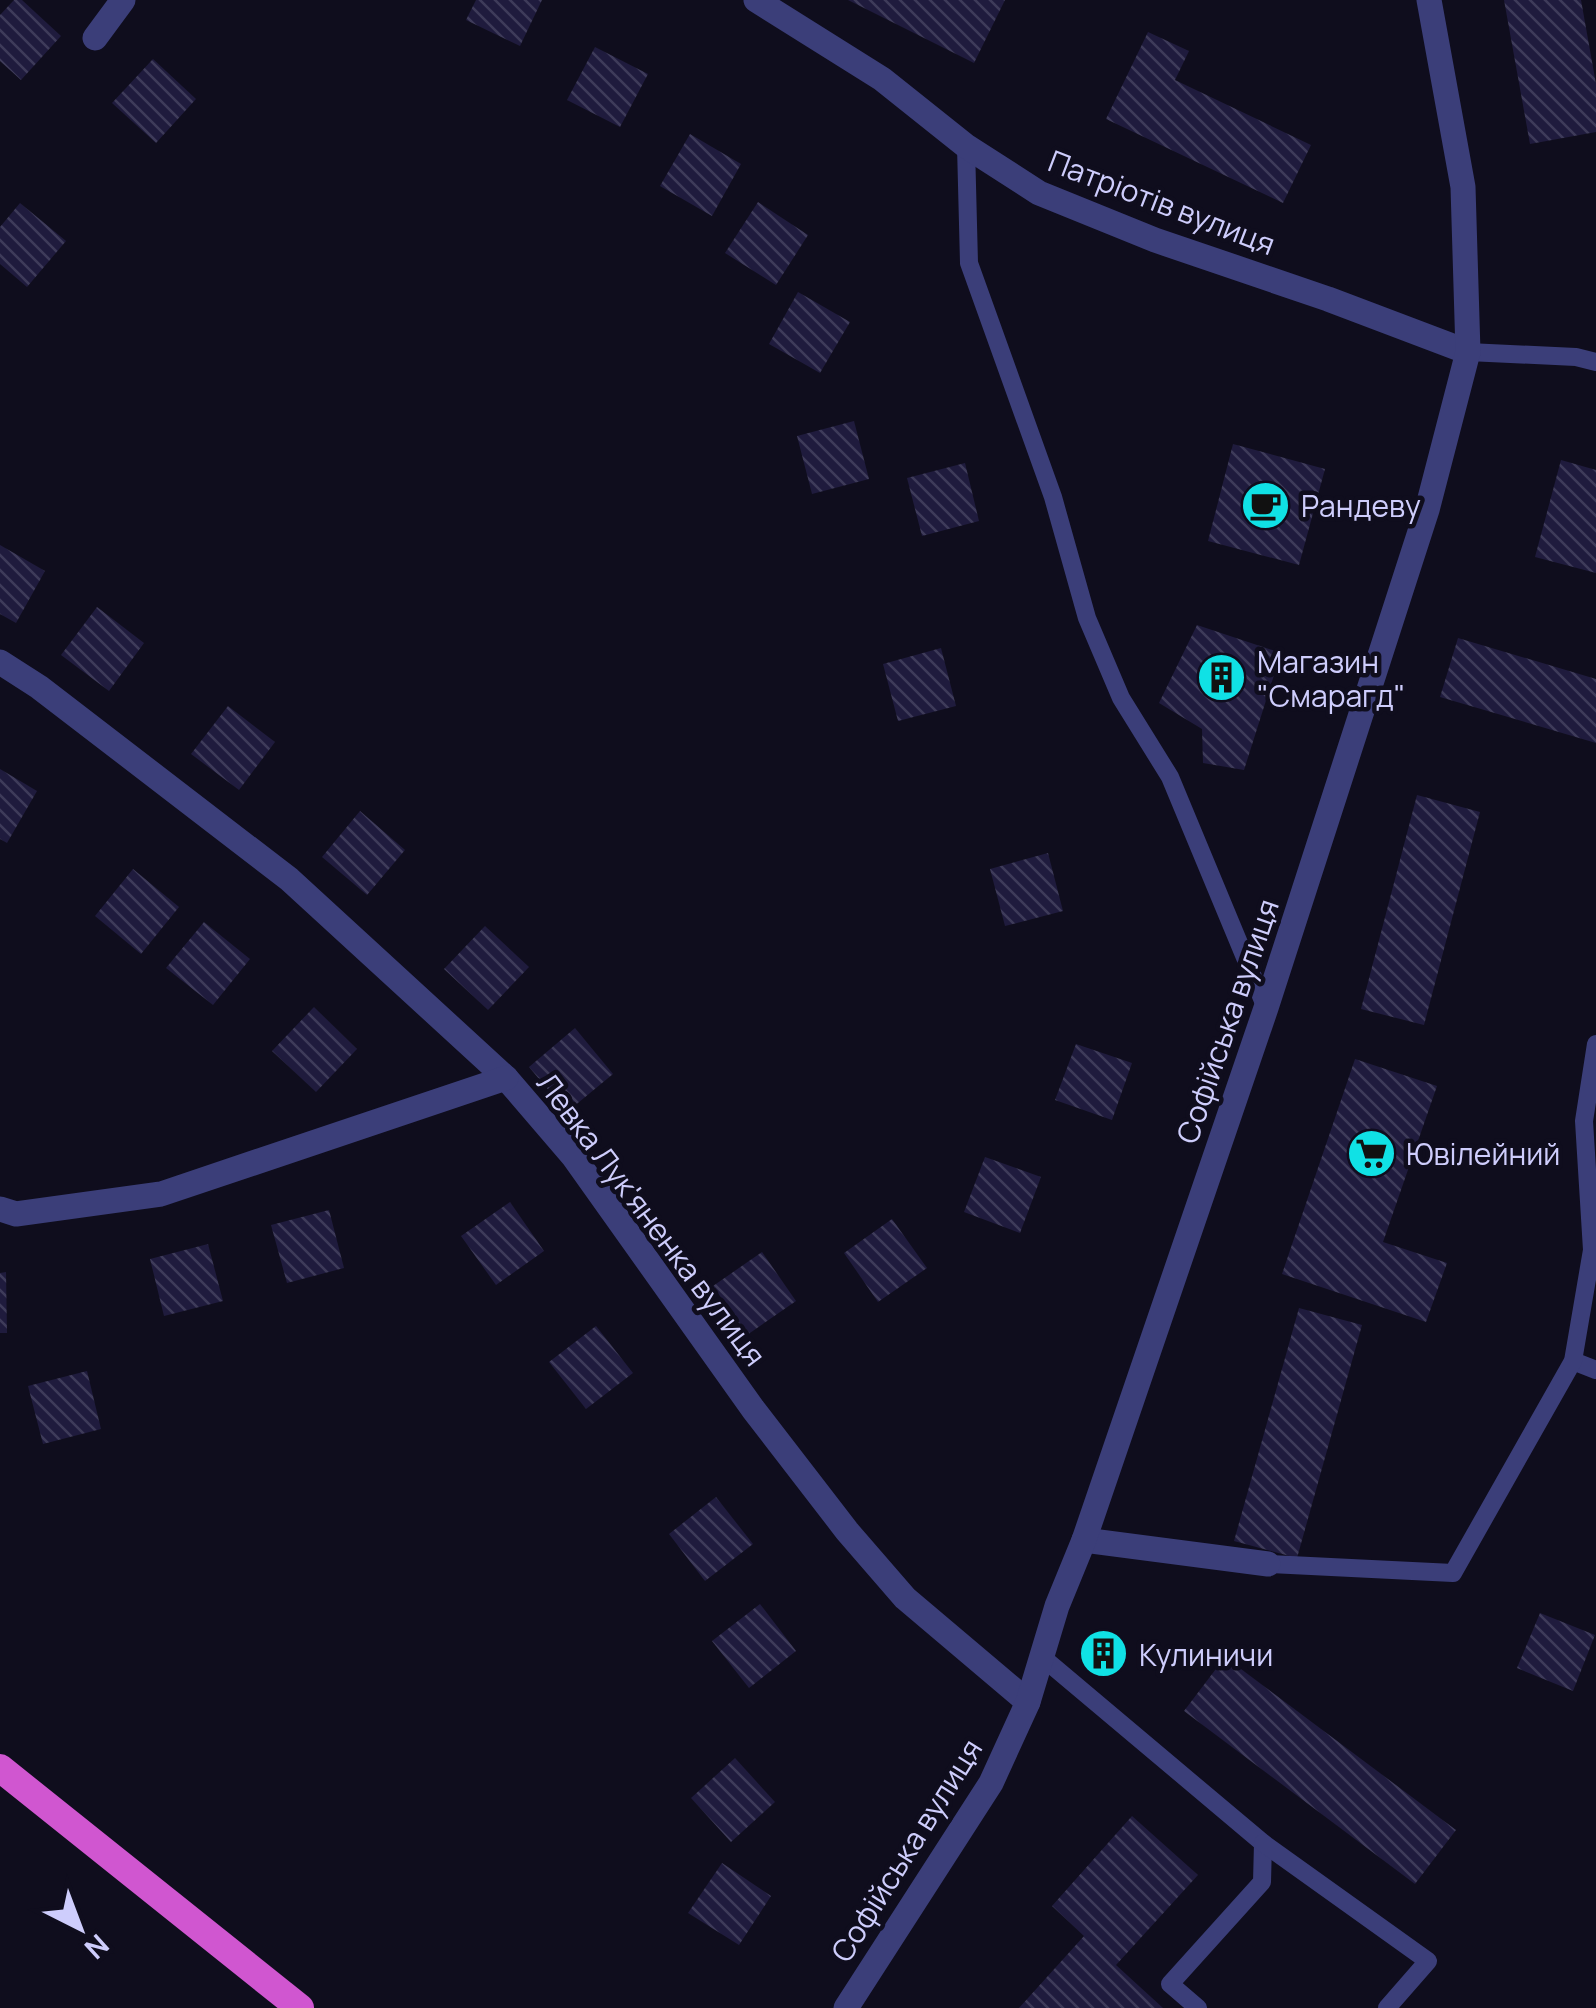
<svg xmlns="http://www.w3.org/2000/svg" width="1596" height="2008" font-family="Manrope,sans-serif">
<defs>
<pattern id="building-back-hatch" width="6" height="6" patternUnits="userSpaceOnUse" patternTransform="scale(2.5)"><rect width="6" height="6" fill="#1f1b3d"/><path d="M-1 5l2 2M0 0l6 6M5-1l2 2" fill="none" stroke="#3e3b5a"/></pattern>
</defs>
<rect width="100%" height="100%" fill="#0f0d1d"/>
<!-- building -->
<g fill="url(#building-back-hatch)">
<path d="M14,0H22L61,36L21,80L0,61V15Z"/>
<path d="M476,0H542L520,46L466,20Z"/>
<path d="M848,0H1005L974,63Z"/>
<path d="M1504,0H1581L1596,84V132L1530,144Z"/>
<path d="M1148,32L1189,51L1175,80L1311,145L1283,203L1106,119Z"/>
<path d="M595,47L648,74L620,127L567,100Z"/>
<path d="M153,59L196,99L156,143L112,103Z"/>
<path d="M690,134L741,164L712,216L660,186Z"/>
<path d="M758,202L808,235L776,285L725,253Z"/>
<path d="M20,203L66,241L27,287L0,264V227Z"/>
<path d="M798,292L850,322L820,373L769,344Z"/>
<path d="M854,421L869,479L812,494L797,436Z"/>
<path d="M1233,444L1325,469L1299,565L1208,541Z"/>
<path d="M1561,460L1596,470V573L1535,557Z"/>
<path d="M965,463L979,521L922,536L907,478Z"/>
<path d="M0,545L45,571L16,623L0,614Z"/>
<path d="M97,607L144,643L109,691L61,655Z"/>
<path d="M1197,625L1281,653L1244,770L1203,763L1202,729L1159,703Z"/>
<path d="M1458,638L1596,679V743L1440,697Z"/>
<path d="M941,648L956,706L898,721L883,664Z"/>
<path d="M228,706L275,742L239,790L191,754Z"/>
<path d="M0,769L37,791L7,843L0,839Z"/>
<path d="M1417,795L1480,812L1424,1025L1361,1009Z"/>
<path d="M360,811L405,850L367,895L322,857Z"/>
<path d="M1048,853L1063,911L1005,926L990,869Z"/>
<path d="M133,869L179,907L141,954L95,916Z"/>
<path d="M204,922L250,959L213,1005L166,968Z"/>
<path d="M485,926L529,967L488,1010L444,969Z"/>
<path d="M314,1007L357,1049L316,1092L272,1051Z"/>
<path d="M575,1028L613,1074L567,1112L529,1067Z"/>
<path d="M1076,1044L1132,1063L1112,1120L1055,1100Z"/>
<path d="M1355,1059L1437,1086L1383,1242L1447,1263L1426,1322L1282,1274Z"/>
<path d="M985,1157L1041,1177L1020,1233L964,1212Z"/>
<path d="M510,1202L544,1251L496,1285L461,1236Z"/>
<path d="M329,1210L344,1268L287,1283L271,1225Z"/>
<path d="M892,1219L927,1268L878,1302L844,1253Z"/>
<path d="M208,1244L223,1301L164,1316L150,1259Z"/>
<path d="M762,1252L796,1301L747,1335L713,1286Z"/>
<path d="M6,1272L7,1333H0V1273Z"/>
<path d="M1299,1308L1362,1325L1297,1558L1234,1541Z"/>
<path d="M596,1326L633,1373L586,1409L549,1362Z"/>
<path d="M87,1371L101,1429L43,1444L28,1386Z"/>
<path d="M716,1497L753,1544L705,1581L669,1534Z"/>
<path d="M760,1604L796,1651L749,1688L712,1641Z"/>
<path d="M1540,1613L1595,1635L1573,1691L1517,1668Z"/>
<path d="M1098,1630L1124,1639L1111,1678L1085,1669Z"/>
<path d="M1225,1657L1456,1830L1415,1884L1184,1711Z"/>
<path d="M735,1758L775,1802L731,1842L691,1798Z"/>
<path d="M1132,1816L1198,1875L1116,1965L1163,2008H1019L1084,1936L1052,1906Z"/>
<path d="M722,1863L771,1896L739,1945L688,1913Z"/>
</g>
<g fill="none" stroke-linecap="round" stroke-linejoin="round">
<!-- service -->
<g stroke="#3b3e79" stroke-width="18">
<path d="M966,146L969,263L1053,497L1087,618L1121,698L1170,777L1266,1008"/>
<path d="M1468,352L1576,357L1596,362"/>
<path d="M1573,1361L1596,1370"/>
<path d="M1268,1564L1453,1573L1573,1361L1592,1250L1584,1121L1596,1044"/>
<path d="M1042,1657L1263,1843L1262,1882L1170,1984L1198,2008"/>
<path d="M1263,1843L1428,1961L1387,2008"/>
</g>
<!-- minor -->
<g stroke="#3b3e79" stroke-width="25">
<path d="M756,0L882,79L966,146L1039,193L1155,240L1328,299L1468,352"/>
<path d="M95,38L123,0"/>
<path d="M0,662L39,687L289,879L506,1078L573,1156L753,1409L847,1531L905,1598L1028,1702"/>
<path d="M0,1209L16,1214L161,1194L506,1078"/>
<path d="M1084,1540L1268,1564"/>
<path d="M846,2008L991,1783L1028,1702L1057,1606L1084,1540L1266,1008L1427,510L1468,352L1463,187L1429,0"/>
</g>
<!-- trunk -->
<path stroke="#d056d0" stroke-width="28" d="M0,1768L300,2008"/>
</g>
<!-- icons -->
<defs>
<symbol id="cafe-disc" viewBox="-11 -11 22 22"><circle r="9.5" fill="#10e1e5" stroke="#0f0d1d"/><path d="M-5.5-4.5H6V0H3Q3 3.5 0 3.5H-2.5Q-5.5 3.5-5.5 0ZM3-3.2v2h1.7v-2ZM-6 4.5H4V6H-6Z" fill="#111"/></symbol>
<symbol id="building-disc" viewBox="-11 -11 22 22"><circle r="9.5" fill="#10e1e5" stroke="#0f0d1d"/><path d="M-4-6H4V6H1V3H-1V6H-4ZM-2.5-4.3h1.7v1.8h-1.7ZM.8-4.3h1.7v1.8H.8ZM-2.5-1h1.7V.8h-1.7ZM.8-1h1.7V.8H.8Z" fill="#111"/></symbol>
<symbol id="supermarket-disc" viewBox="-11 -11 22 22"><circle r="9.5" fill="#10e1e5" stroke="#0f0d1d"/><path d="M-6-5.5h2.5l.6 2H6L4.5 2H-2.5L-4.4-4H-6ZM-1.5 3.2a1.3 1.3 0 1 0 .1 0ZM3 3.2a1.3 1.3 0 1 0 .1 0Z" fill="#111"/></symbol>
</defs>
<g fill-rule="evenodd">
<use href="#cafe-disc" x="1238" y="478" width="55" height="55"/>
<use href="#building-disc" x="1194" y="650" width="55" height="55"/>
<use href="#supermarket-disc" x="1344" y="1126" width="55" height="55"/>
<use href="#building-disc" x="1076" y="1626" width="55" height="55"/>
</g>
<g text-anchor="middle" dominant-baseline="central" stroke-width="9" stroke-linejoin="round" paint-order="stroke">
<!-- street labels -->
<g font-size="30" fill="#cecdfc" stroke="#0f0d1d">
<text transform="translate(1162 202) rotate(21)">Патріотів вулиця</text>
<text transform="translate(1227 1021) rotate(-71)">Софійська вулиця</text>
<text transform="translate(652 1219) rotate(53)">Левка Лук'яненка вулиця</text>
<text transform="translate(906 1850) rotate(-58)">Софійська вулиця</text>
</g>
<!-- poi labels -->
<g font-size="30" fill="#cecdfc" stroke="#0f0d1d" text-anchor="start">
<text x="1301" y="505">Рандеву</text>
<text x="1257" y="661">Магазин<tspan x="1257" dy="34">"Смарагд"</tspan></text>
<text x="1406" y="1153">Ювілейний</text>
<text x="1139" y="1654">Кулиничи</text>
</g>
</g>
<!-- north arrow -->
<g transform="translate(80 1928) rotate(138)" stroke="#0f0d1d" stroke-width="8" paint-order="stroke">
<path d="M0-8L18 38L0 25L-18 38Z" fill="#cecdfc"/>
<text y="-15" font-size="28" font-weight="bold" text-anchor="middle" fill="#cecdfc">N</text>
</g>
</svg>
